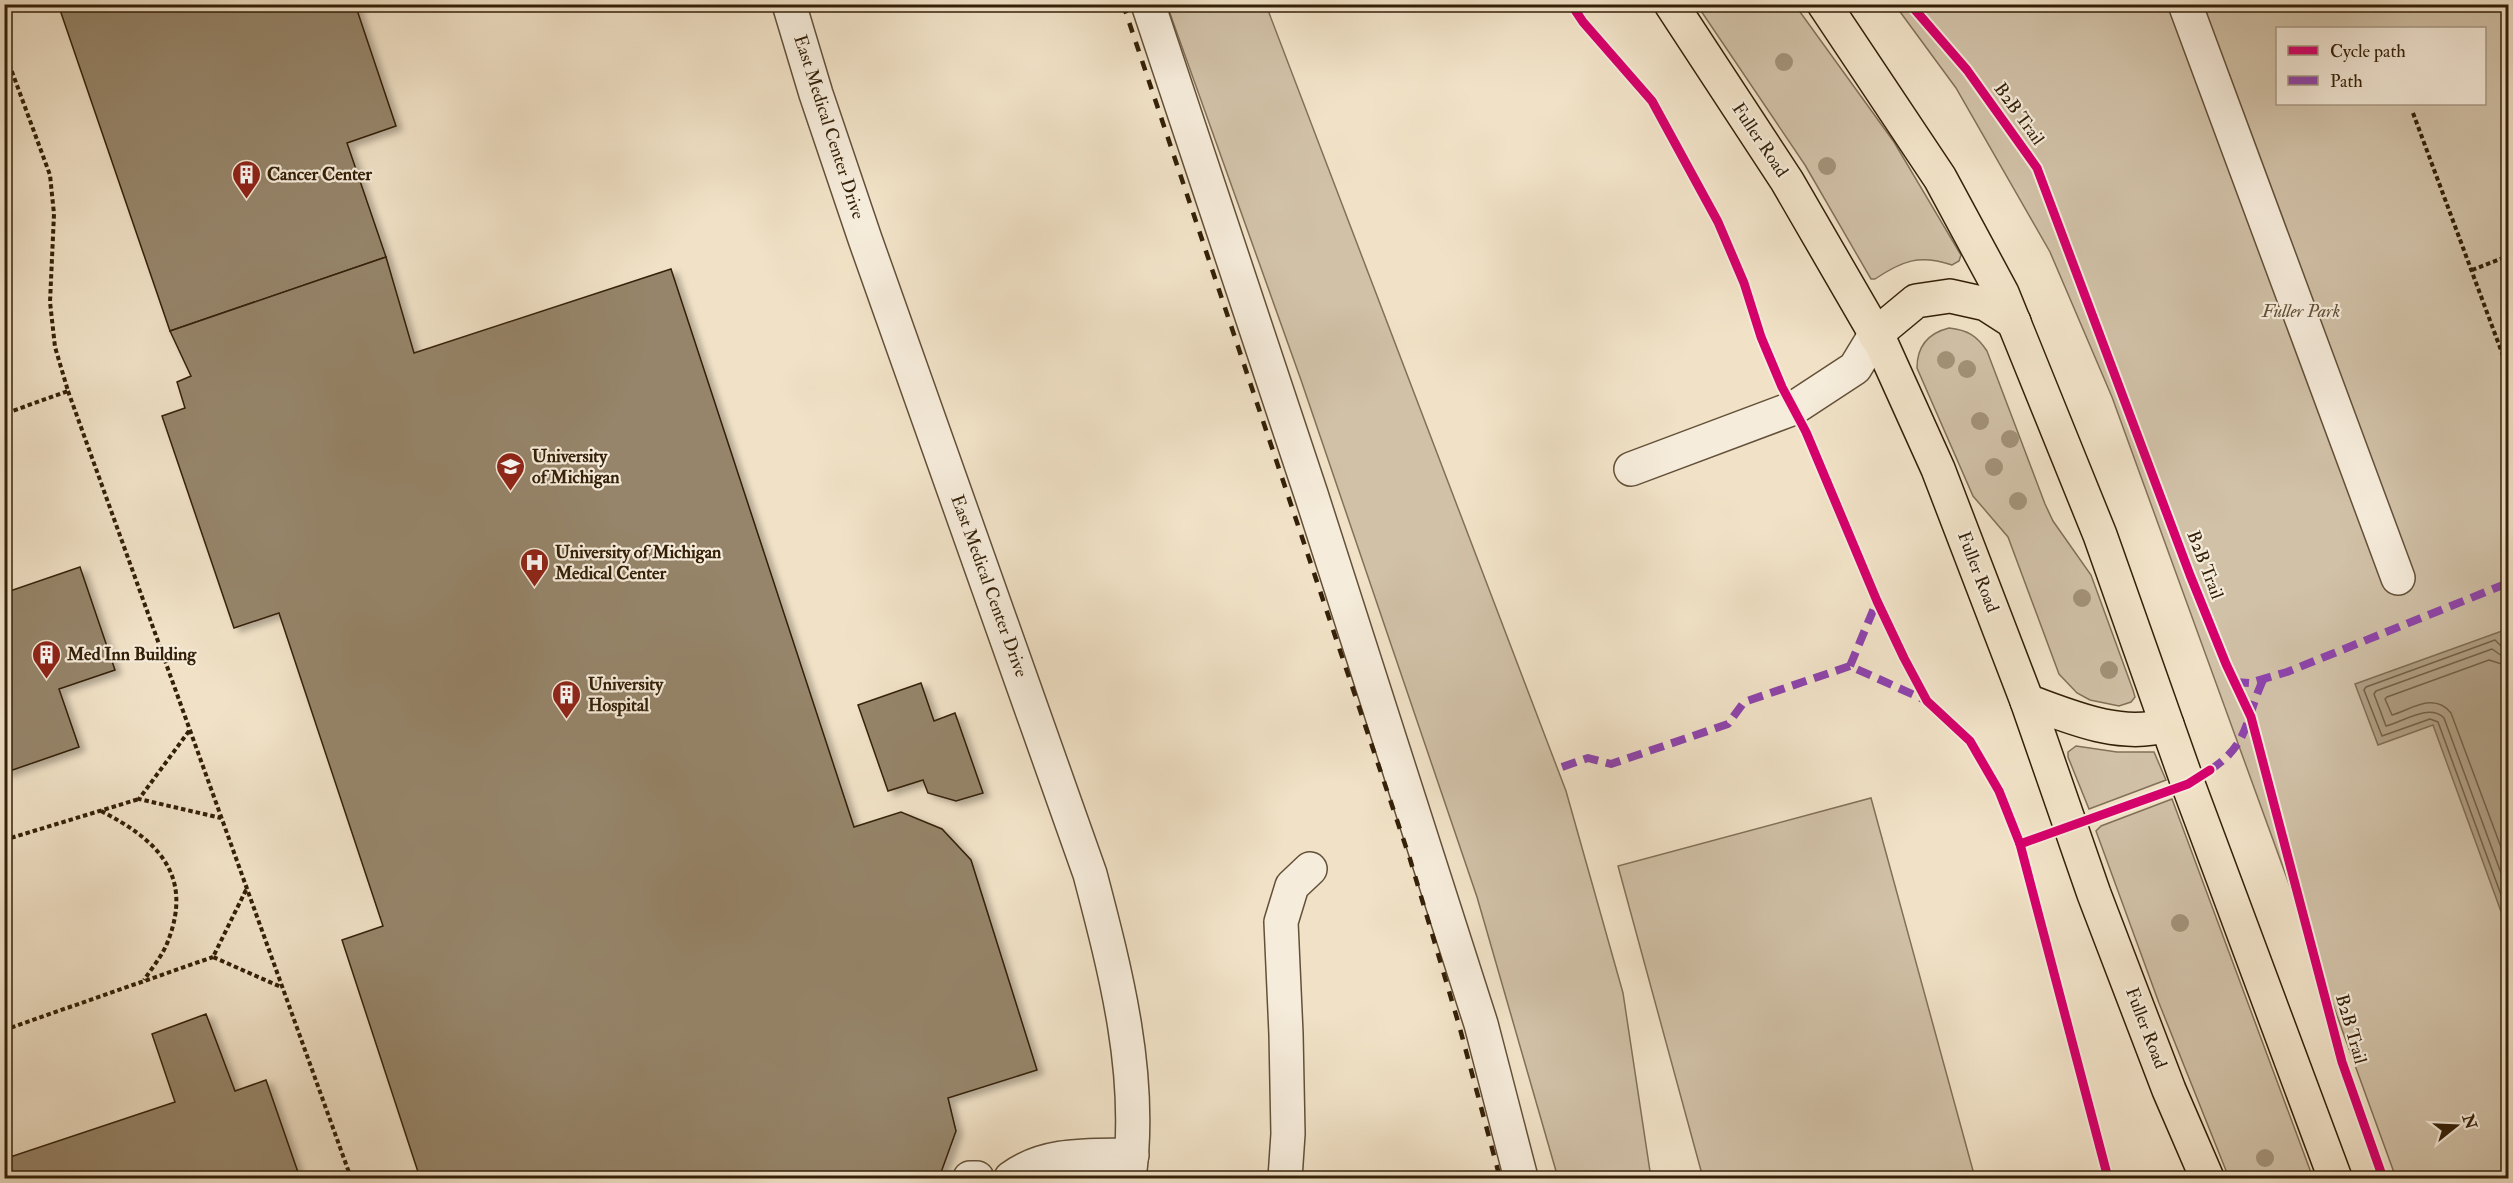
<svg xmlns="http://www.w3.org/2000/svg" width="2513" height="1183" font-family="'IM FELL Double Pica',serif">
<defs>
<filter id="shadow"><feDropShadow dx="6" dy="4" stdDeviation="3" flood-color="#0004"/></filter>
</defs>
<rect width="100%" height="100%" fill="#f1e2c7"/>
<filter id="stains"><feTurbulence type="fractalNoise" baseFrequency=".00333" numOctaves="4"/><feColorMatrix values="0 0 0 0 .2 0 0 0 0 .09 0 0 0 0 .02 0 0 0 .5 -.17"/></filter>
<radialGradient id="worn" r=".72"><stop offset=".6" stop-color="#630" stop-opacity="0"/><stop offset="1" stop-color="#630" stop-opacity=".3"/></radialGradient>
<!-- green -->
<g fill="#d1c1a7" stroke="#827058" stroke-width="1.5" fill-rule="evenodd">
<path d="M1167,5H1266L1566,791L1623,993L1651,1178H1558L1477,897L1301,380Z"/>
<path d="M1697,5H1795L1894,142L1961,255L1959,261L1952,265C1919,254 1902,261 1875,279H1871L1805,165Z"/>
<path d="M1895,5H2508V1178H2396L2112,397L2050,252L1956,88ZM2278,28H2484V104H2278Z"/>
<path d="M1949,328C1968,330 1977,336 1987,351L2045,504L2053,521L2091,575L2133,690L2135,697L2131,702L2119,706L2090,700L2077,693L2059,674L2008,537L1973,496L1917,368C1917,346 1929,333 1949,328Z"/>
<path d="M2076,746L2117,752H2154L2166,780L2089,809L2068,757V752Z"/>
<path d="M1871,798L1975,1178H1703L1618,866Z"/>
<path d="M2172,799L2313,1178H2229L2159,1003L2096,831L2101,826Z"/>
</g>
<!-- water -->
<path fill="#b1a086" stroke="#7f6d54" stroke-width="1.5" d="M2502,631L2508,650L2507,928L2433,725L2378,745L2355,684Z"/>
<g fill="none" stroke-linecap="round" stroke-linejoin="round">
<!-- shore -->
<g stroke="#726047" stroke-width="1.5">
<path d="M2508,649L2503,648L2495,640L2366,687L2364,690L2382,736L2430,719L2438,722L2508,914"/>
<path d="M2508,656H2502L2492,649L2376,691L2374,694L2386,726C2403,722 2429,703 2444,718L2508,892"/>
<path d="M2508,666L2489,660L2387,697L2385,699L2392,715C2412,709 2434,692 2451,713L2508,866"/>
</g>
</g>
<!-- building -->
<g fill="#96856b" stroke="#342008" stroke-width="1.5" filter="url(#shadow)">
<path d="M58,4H355L396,126L347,143L386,257L170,331Z"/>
<path d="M386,257L414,353L671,269L854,827L901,812L942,829L971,860L1037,1070L948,1098L956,1131L939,1178H420L342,940L383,926L279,613L234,628L162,416L185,408L177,382L191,376L170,331Z"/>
<path d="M80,567L115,670L59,689L79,747L4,773V593Z"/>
<path d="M921,683L934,721L955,713L983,793L956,801L928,793L923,780L888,791L858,705Z"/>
<path d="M206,1014L235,1091L266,1080L300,1178H4V1159L175,1102L152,1034Z"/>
</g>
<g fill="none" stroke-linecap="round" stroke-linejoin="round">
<defs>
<g id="minor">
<path d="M789,4L816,94L865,239L1090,874C1116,973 1143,1076 1129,1178"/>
<path d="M1148,4L1311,494L1481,1024L1521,1178"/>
<path d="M2185,4L2398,578"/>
<path d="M1631,469L1794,408L1855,368L1875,335"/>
<path d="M970,1178H977"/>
<path d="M1011,1178C1046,1152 1090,1156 1132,1155"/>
<path d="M1285,1178L1288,1134L1286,1034L1281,922L1292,886L1310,869"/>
</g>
<g id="major">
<path d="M1671,4L1787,181L1882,345L1938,469L2027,701L2094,894L2169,1090L2207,1178"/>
<path d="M1824,4L1940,178L2002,293L2100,535L2188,784L2335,1178"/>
<path d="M1875,335L1916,301L1950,296L1986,304L2014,322"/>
<path d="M2027,701C2071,717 2120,739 2167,725"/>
</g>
</defs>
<!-- minor casing -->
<use href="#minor" stroke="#635038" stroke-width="36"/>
<!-- major casing -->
<use href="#major" stroke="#342008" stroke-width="36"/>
<!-- path -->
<g stroke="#342008" stroke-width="4" stroke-dasharray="4.5 3" stroke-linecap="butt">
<path d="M4,50L50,175L54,214L50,302L55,347L68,391L4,414"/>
<path d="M2413,113L2508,369"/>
<path d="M2472,270L2508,256"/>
<path d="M68,391L351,1178"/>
<path d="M189,731L139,799L221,818"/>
<path d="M101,811C156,839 194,874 168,941C163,955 152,968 144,980"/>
<path d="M4,840L139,799"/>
<path d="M246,890L213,957L281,987"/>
<path d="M4,1030L213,957"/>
</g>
<!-- minor -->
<use href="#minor" stroke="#f6ecdb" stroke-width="33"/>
<!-- major -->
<use href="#major" stroke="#f1e2c7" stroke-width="33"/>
<!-- rail -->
<path stroke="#342008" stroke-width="4.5" stroke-dasharray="10 10" stroke-linecap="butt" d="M1123,4L1410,859L1459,1025L1500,1178"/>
<!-- quiet -->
<g stroke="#8e44ad" stroke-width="8" stroke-dasharray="15 8" stroke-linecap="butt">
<path d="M1850,666L1877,601"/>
<path d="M2234,682L2249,683L2287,672L2508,583"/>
<path d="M1562,767L1588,758L1611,764L1728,724L1744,702L1850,666L1925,700"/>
<path d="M2210,770C2250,744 2245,719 2263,680"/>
</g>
<defs>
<g id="cycleway">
<path d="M1571,4L1583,22L1652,101L1718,222L1744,283L1761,337L1782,387L1806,432L1877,601L1904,658L1927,701L1970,741L1999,791L2020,844L2108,1178"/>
<path d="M1910,4L1967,70L2037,168L2190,575L2226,664L2251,717L2342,1062L2383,1178"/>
<path d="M2020,844L2188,784L2210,770"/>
</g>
</defs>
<!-- cycleway casing -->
<use href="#cycleway" stroke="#f6ecdb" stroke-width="13"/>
<!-- cycleway -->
<use href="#cycleway" stroke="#d6006c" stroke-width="9"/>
</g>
<!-- trees -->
<g fill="#a39278">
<circle cx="1784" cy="62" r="9"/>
<circle cx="1827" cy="166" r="9"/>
<circle cx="1946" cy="360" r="9"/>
<circle cx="1967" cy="369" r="9"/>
<circle cx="1980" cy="421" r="9"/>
<circle cx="2010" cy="439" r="9"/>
<circle cx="1994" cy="467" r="9"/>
<circle cx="2018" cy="501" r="9"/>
<circle cx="2082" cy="598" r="9"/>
<circle cx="2109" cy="670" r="9"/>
<circle cx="2180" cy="923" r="9"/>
<circle cx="2265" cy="1158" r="9"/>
</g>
<!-- icons -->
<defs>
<symbol id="building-pin" viewBox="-11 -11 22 30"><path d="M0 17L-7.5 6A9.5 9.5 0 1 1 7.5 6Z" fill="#8f2418" stroke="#f6ecdb"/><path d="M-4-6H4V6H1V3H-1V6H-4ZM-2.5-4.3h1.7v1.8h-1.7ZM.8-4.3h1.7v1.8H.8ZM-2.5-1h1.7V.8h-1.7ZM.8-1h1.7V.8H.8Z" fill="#fff"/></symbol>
<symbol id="university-pin" viewBox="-11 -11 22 30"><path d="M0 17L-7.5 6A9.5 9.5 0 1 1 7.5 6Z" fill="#8f2418" stroke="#f6ecdb"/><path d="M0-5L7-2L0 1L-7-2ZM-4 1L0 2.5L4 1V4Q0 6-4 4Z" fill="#fff"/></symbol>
<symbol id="hospital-pin" viewBox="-11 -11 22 30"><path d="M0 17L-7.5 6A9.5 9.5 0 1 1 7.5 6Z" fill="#8f2418" stroke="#f6ecdb"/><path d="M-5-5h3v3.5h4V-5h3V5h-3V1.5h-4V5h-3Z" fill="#fff"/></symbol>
</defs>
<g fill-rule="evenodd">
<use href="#building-pin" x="230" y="158" width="33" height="45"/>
<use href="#university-pin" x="494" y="450" width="33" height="45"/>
<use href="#hospital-pin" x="518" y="546" width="33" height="45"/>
<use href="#building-pin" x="30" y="638" width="33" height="45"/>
<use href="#building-pin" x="550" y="678" width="33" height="45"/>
</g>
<g text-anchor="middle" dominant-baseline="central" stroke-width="4.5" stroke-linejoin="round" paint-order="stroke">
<!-- street labels -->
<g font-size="18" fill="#342008" stroke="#f6ecdb">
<text transform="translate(2019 114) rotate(54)">B2B Trail</text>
<text transform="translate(829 127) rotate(72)">East Medical Center Drive</text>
<text transform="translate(1760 140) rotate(56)">Fuller Road</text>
<text transform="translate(2205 565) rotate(69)">B2B Trail</text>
<text transform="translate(1978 572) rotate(69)">Fuller Road</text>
<text transform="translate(989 586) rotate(70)">East Medical Center Drive</text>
<text transform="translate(2146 1028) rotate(69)">Fuller Road</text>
<text transform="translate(2351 1029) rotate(74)">B2B Trail</text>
</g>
<!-- poi labels -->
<g font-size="18" font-weight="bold" fill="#342008" stroke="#f6ecdb" text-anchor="start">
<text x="267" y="174">Cancer Center</text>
<text x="532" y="456">University<tspan x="532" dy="21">of Michigan</tspan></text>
<text x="555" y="552">University of Michigan<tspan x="555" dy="21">Medical Center</tspan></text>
<text x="67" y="654">Med Inn Building</text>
<text x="588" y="684">University<tspan x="588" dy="21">Hospital</tspan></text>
</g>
<!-- park labels -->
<g font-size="18" font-style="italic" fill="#635038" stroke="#f6ecdb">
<text x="2301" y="311">Fuller Park</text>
</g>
</g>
<!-- margin -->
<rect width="2513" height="1183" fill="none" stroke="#f1e2c7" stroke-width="24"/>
<rect x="6" y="6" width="2501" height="1171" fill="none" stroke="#342008" stroke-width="3"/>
<rect x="12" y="12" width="2489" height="1159" fill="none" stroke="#342008" stroke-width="1.5"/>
<!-- legend -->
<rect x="2276" y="27" width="210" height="78" fill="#f6ecdb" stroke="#a89a87" stroke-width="1.5"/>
<rect x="2288" y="46" width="30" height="9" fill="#d6006c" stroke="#a89a87" stroke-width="1.5"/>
<text x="2330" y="57" font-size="18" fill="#342008">Cycle path</text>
<rect x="2288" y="76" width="30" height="9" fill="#8e44ad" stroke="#a89a87" stroke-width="1.5"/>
<text x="2330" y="87" font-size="18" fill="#342008">Path</text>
<!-- north arrow -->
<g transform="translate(2456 1126) rotate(72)" stroke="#f6ecdb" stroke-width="4.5" paint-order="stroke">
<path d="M0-4.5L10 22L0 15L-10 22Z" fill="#342008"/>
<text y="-9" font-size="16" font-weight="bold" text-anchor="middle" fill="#342008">N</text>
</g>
<rect width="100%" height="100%" filter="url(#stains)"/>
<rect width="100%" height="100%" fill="url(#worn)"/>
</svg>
